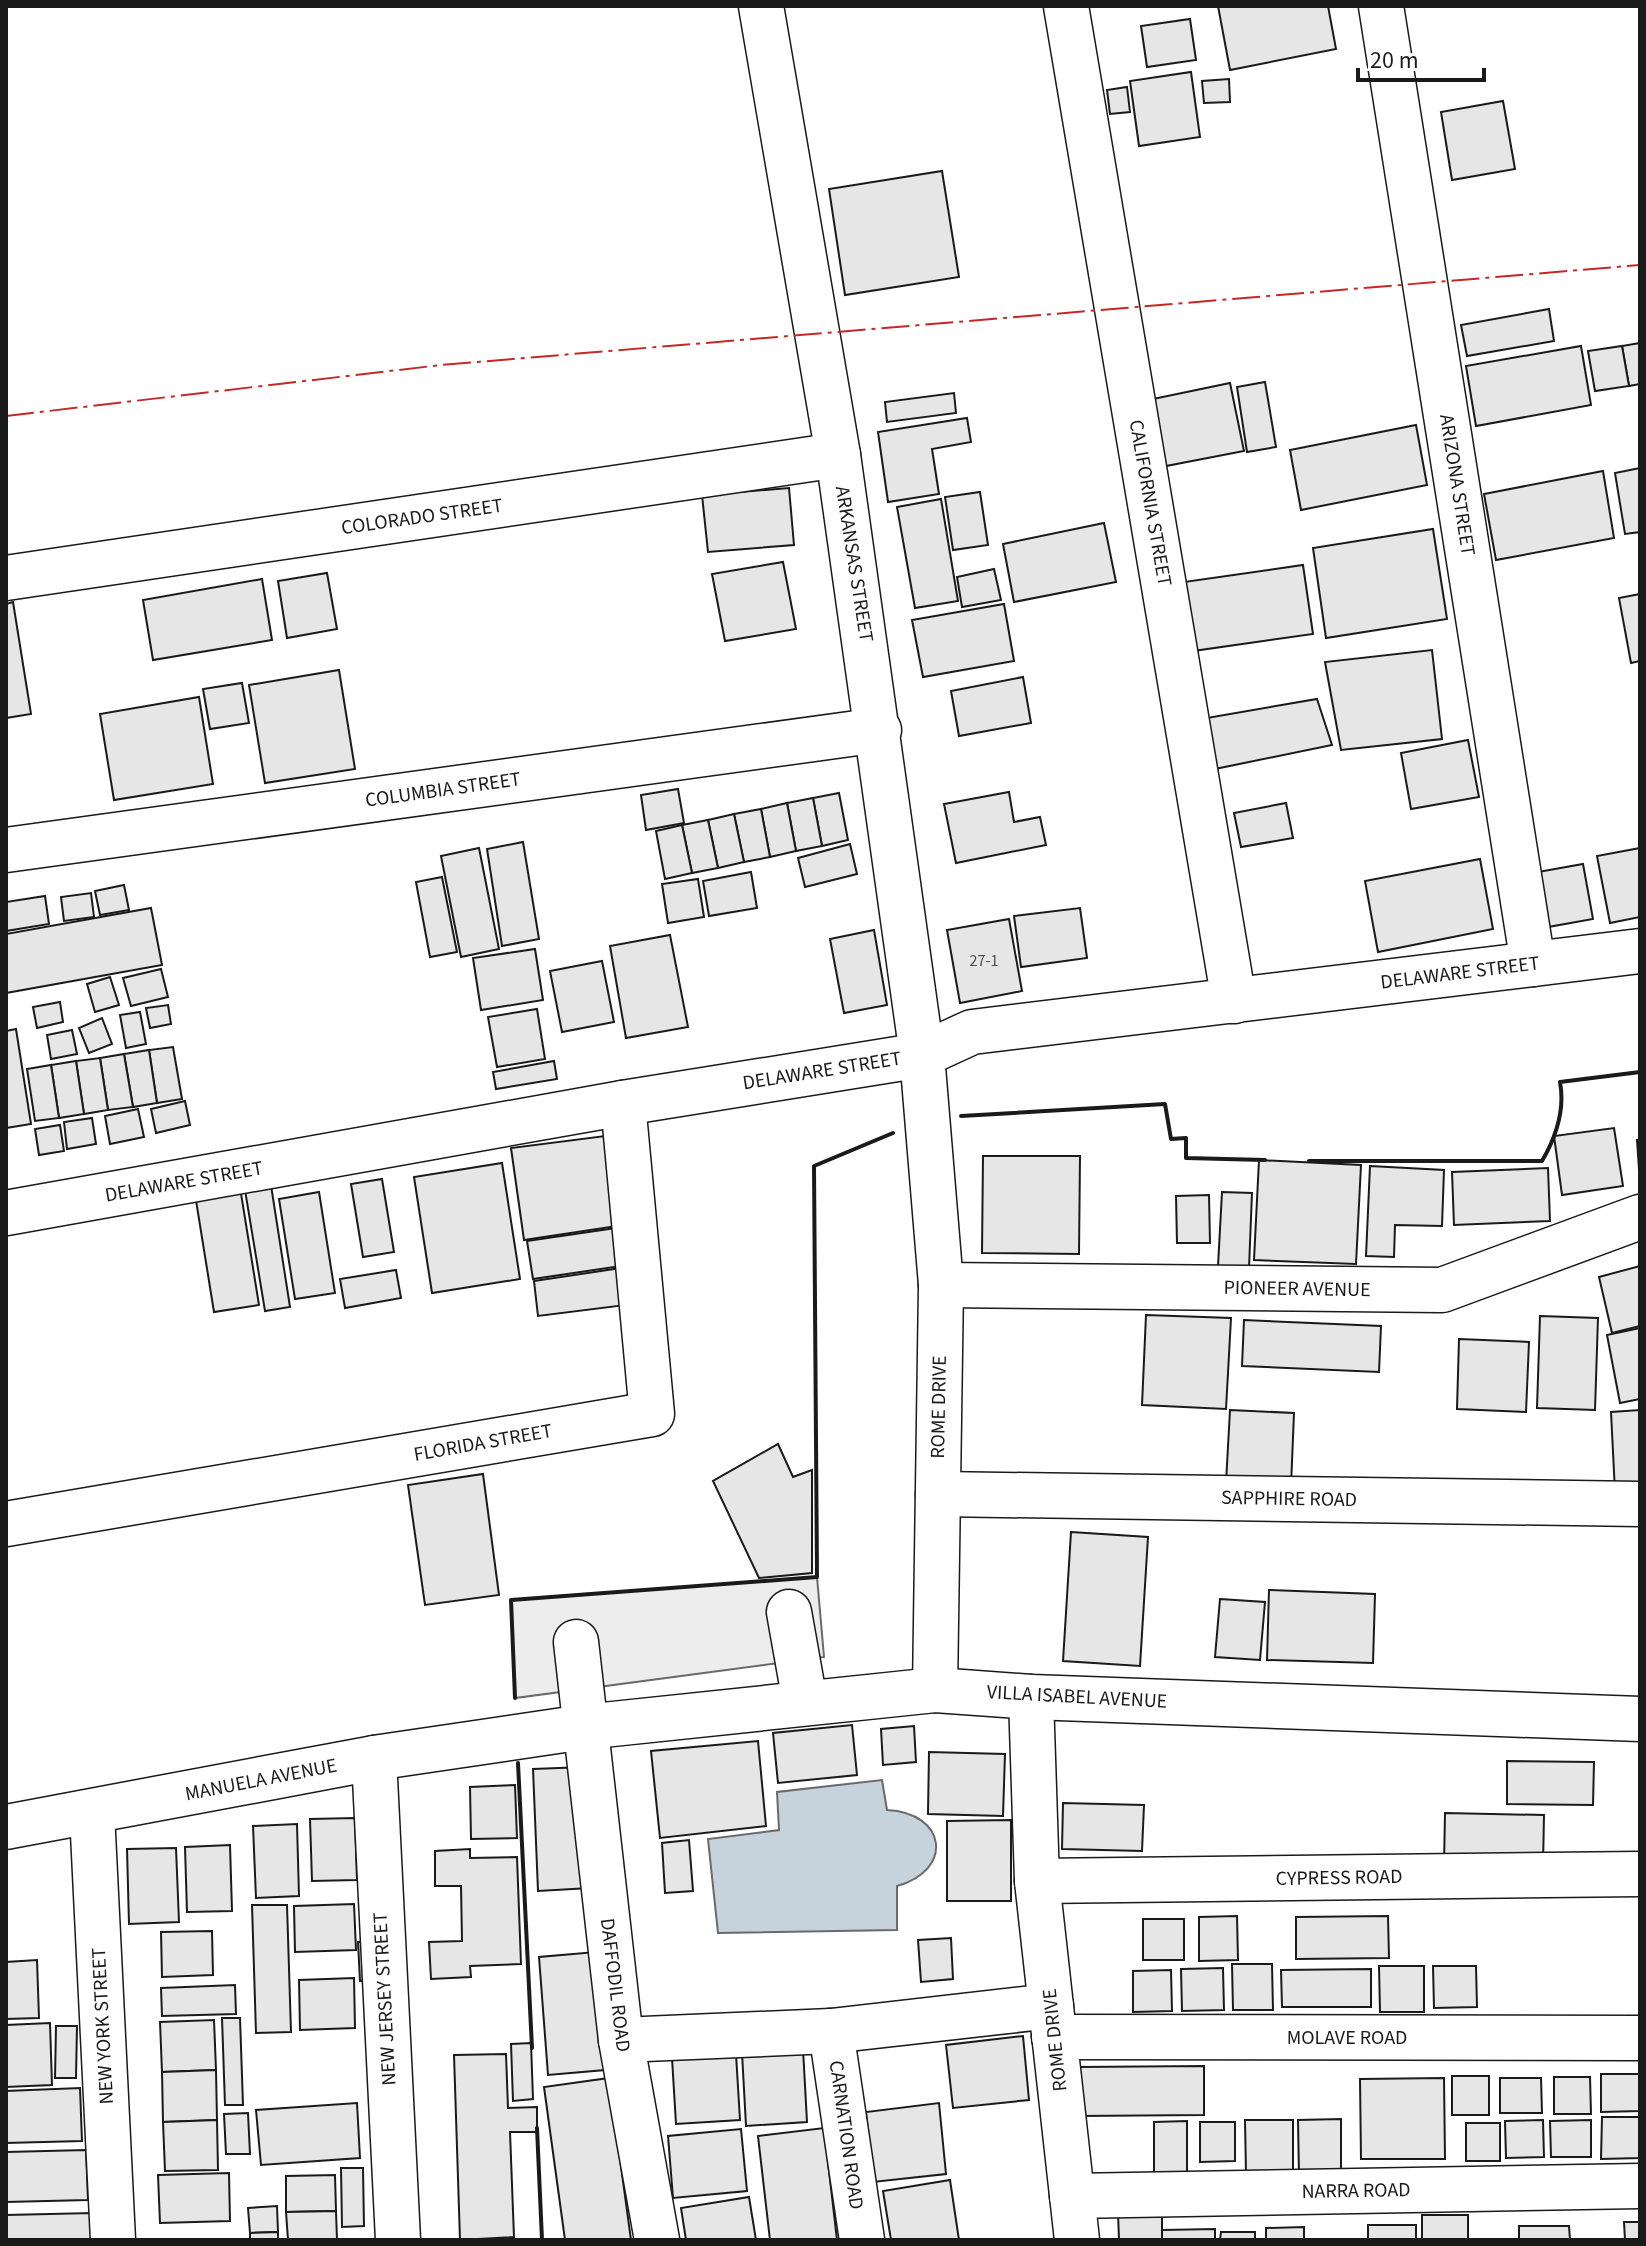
<svg xmlns="http://www.w3.org/2000/svg" width="1646" height="2246" font-family="'Source Sans 3',sans-serif">
<rect width="100%" height="100%" fill="#fff"/>
<!-- parking -->
<path fill="#ededed" stroke="#6a6a6a" stroke-width="2" d="M817,1577L824,1657L515,1698L511,1600Z"/>
<!-- water -->
<path fill="#c6d2dc" stroke="#6a6a6a" stroke-width="2" d="M882,1780L887,1810C947,1813 954,1870 897,1886V1930L718,1933L708,1839L779,1830L777,1792Z"/>
<!-- building -->
<g fill="#e6e6e6" stroke="#1a1a1a" stroke-width="2">
<path d="M1218,6H1328L1336,49L1230,70Z"/>
<path d="M1190,19L1196,60L1147,67L1141,26Z"/>
<path d="M1191,72L1200,137L1139,146L1130,81Z"/>
<path d="M1229,79L1230,102L1204,103L1202,81Z"/>
<path d="M1127,87L1130,112L1110,114L1107,90Z"/>
<path d="M1503,101L1515,169L1452,180L1441,112Z"/>
<path d="M942,171L959,277L845,295L829,189Z"/>
<path d="M1549,309L1554,341L1467,356L1461,325Z"/>
<path d="M1640,343V384L1629,386L1622,346Z"/>
<path d="M1581,346L1591,405L1476,426L1466,366Z"/>
<path d="M1622,346L1629,386L1595,391L1588,351Z"/>
<path d="M1265,382L1276,447L1247,452L1237,387Z"/>
<path d="M1230,383L1244,451L1166,466L1153,399Z"/>
<path d="M954,393L956,413L887,422L885,402Z"/>
<path d="M967,418L971,442L932,449L939,494L888,502L878,432Z"/>
<path d="M1416,425L1427,485L1301,510L1290,450Z"/>
<path d="M1640,468V532L1625,534L1615,473Z"/>
<path d="M1603,471L1614,538L1496,560L1484,494Z"/>
<path d="M789,488L794,545L708,552L702,495Z"/>
<path d="M980,492L988,545L953,550L945,497Z"/>
<path d="M941,499L958,601L915,608L897,507Z"/>
<path d="M1104,523L1116,582L1014,602L1003,544Z"/>
<path d="M1433,529L1447,619L1326,638L1313,548Z"/>
<path d="M783,562L796,629L725,641L712,574Z"/>
<path d="M1303,565L1313,634L1186,652L1177,583Z"/>
<path d="M994,569L1001,600L962,607L957,577Z"/>
<path d="M327,573L337,629L287,638L278,581Z"/>
<path d="M262,579L272,640L153,660L143,600Z"/>
<path d="M1640,594V661L1631,663L1619,598Z"/>
<path d="M13,602L31,714L6,718V604Z"/>
<path d="M1004,604L1014,661L923,677L912,620Z"/>
<path d="M1432,650L1442,739L1341,750L1325,662Z"/>
<path d="M339,670L355,769L265,783L249,685Z"/>
<path d="M1023,677L1031,723L959,736L951,691Z"/>
<path d="M242,683L249,723L210,729L203,689Z"/>
<path d="M199,697L213,784L114,800L100,714Z"/>
<path d="M1317,699L1332,745L1210,770L1201,719Z"/>
<path d="M1468,740L1479,797L1411,809L1401,753Z"/>
<path d="M678,789L684,823L646,830L641,795Z"/>
<path d="M1009,792L1014,822L1040,817L1046,845L956,863L944,804Z"/>
<path d="M839,793L848,840L822,846L813,798Z"/>
<path d="M813,798L822,846L796,851L787,803Z"/>
<path d="M787,803L796,851L770,857L761,809Z"/>
<path d="M1286,803L1293,838L1241,847L1234,813Z"/>
<path d="M761,809L770,857L744,862L734,814Z"/>
<path d="M734,814L744,862L718,868L708,820Z"/>
<path d="M708,820L718,868L692,873L682,825Z"/>
<path d="M682,825L692,873L665,879L656,831Z"/>
<path d="M523,842L539,939L502,946L487,849Z"/>
<path d="M850,844L857,874L805,887L798,858Z"/>
<path d="M479,848L499,949L461,957L441,856Z"/>
<path d="M1640,848V917L1610,923L1597,856Z"/>
<path d="M1480,859L1493,929L1378,952L1365,881Z"/>
<path d="M1583,864L1593,919L1548,927L1538,872Z"/>
<path d="M751,872L757,908L709,916L703,881Z"/>
<path d="M442,877L457,952L430,957L416,882Z"/>
<path d="M698,879L704,917L668,923L662,884Z"/>
<path d="M124,885L129,910L100,915L95,891Z"/>
<path d="M91,893L94,917L64,921L61,897Z"/>
<path d="M45,896L49,924L6,931V902Z"/>
<path d="M151,908L162,965L6,993V934Z"/>
<path d="M1080,908L1087,958L1021,967L1014,916Z"/>
<path d="M1009,919L1022,991L960,1003L947,930Z"/>
<path d="M874,930L887,1005L844,1013L830,939Z"/>
<path d="M670,935L688,1027L626,1038L610,946Z"/>
<path d="M535,949L543,1000L481,1010L473,958Z"/>
<path d="M602,961L614,1022L562,1032L550,971Z"/>
<path d="M161,969L168,997L131,1006L123,978Z"/>
<path d="M110,977L119,1005L95,1012L87,984Z"/>
<path d="M60,1002L63,1022L37,1028L33,1007Z"/>
<path d="M168,1005L171,1024L150,1028L146,1008Z"/>
<path d="M537,1009L545,1059L497,1067L488,1017Z"/>
<path d="M140,1012L146,1044L126,1048L120,1015Z"/>
<path d="M102,1018L112,1044L89,1053L79,1028Z"/>
<path d="M16,1029L31,1124L6,1128V1031Z"/>
<path d="M72,1030L77,1054L51,1059L47,1035Z"/>
<path d="M173,1047L182,1099L157,1103L149,1050Z"/>
<path d="M149,1050L157,1103L133,1107L124,1054Z"/>
<path d="M124,1054L133,1107L108,1110L100,1058Z"/>
<path d="M100,1058L108,1110L84,1114L76,1061Z"/>
<path d="M76,1061L84,1114L59,1118L51,1065Z"/>
<path d="M554,1061L557,1079L496,1089L493,1072Z"/>
<path d="M51,1065L59,1118L35,1121L27,1069Z"/>
<path d="M185,1101L190,1125L156,1133L151,1109Z"/>
<path d="M138,1109L144,1137L110,1144L105,1116Z"/>
<path d="M92,1118L96,1144L67,1149L64,1122Z"/>
<path d="M60,1125L64,1151L39,1155L35,1129Z"/>
<path d="M1614,1128L1623,1186L1562,1195L1554,1136Z"/>
<path d="M605,1136L617,1226L524,1240L511,1148Z"/>
<path d="M1637,1140H1640V1184Z"/>
<path d="M983,1156H1080L1079,1254L982,1253Z"/>
<path d="M1259,1160L1361,1165L1356,1264L1254,1260Z"/>
<path d="M502,1163L520,1279L432,1293L414,1177Z"/>
<path d="M1370,1166L1444,1170L1442,1226L1395,1225L1394,1257L1366,1256Z"/>
<path d="M1548,1168L1550,1221L1454,1225L1452,1172Z"/>
<path d="M270,1179L290,1307L265,1311L244,1184Z"/>
<path d="M382,1179L394,1252L363,1257L351,1184Z"/>
<path d="M239,1181L259,1305L214,1312L194,1188Z"/>
<path d="M319,1192L335,1293L295,1299L279,1199Z"/>
<path d="M1222,1192L1252,1193L1249,1268L1218,1266Z"/>
<path d="M1209,1195L1210,1243H1177L1176,1196Z"/>
<path d="M616,1228L621,1266L533,1279L527,1241Z"/>
<path d="M1640,1266V1326L1612,1333L1599,1277Z"/>
<path d="M621,1268L626,1305L538,1316L534,1281Z"/>
<path d="M396,1270L401,1298L345,1308L340,1279Z"/>
<path d="M1146,1315L1231,1318L1226,1409L1142,1405Z"/>
<path d="M1540,1316L1598,1318L1595,1410L1537,1408Z"/>
<path d="M1244,1320L1381,1326L1379,1372L1242,1366Z"/>
<path d="M1640,1328V1399L1620,1403L1607,1335Z"/>
<path d="M1459,1339L1529,1342L1526,1412L1457,1409Z"/>
<path d="M1230,1410L1294,1413L1291,1486L1226,1483Z"/>
<path d="M1640,1410V1491L1615,1492L1611,1412Z"/>
<path d="M778,1444L793,1477L812,1470V1573L759,1578L713,1481Z"/>
<path d="M483,1474L499,1595L425,1605L408,1485Z"/>
<path d="M1071,1532L1148,1537L1140,1666L1063,1661Z"/>
<path d="M1269,1590L1375,1594L1373,1663L1267,1660Z"/>
<path d="M1220,1599L1265,1602L1260,1660L1215,1657Z"/>
<path d="M852,1725L857,1775L778,1783L773,1733Z"/>
<path d="M914,1726L916,1762L883,1765L881,1729Z"/>
<path d="M758,1741L766,1826L660,1838L651,1751Z"/>
<path d="M929,1752L1005,1754L1003,1816L928,1814Z"/>
<path d="M1507,1761L1594,1762L1593,1805L1507,1804Z"/>
<path d="M585,1767L590,1888L538,1891L533,1769Z"/>
<path d="M515,1785L517,1838L471,1839L470,1787Z"/>
<path d="M1063,1803L1144,1805L1142,1851L1062,1849Z"/>
<path d="M1445,1813L1544,1815L1543,1866L1444,1865Z"/>
<path d="M355,1818L357,1880L312,1881L310,1819Z"/>
<path d="M1011,1820V1901H947V1821Z"/>
<path d="M297,1824L299,1896L256,1898L253,1826Z"/>
<path d="M689,1840L693,1891L665,1893L662,1843Z"/>
<path d="M230,1845L232,1911L187,1912L185,1847Z"/>
<path d="M176,1848L179,1922L129,1924L127,1849Z"/>
<path d="M470,1849V1858L517,1857L521,1964L470,1966L471,1977L431,1979L429,1942L462,1941L461,1886H435V1851Z"/>
<path d="M354,1904L356,1950L295,1952L294,1906Z"/>
<path d="M252,1905H287L291,2032L256,2033Z"/>
<path d="M1237,1916L1238,1960L1199,1961V1917Z"/>
<path d="M1388,1916L1389,1958L1296,1959V1917Z"/>
<rect x="1143" y="1919" width="41" height="41"/>
<path d="M212,1931L213,1975L162,1977L161,1932Z"/>
<path d="M951,1938L953,1979L921,1982L918,1940Z"/>
<path d="M358,1942H371L373,1980L360,1981Z"/>
<path d="M596,1952L605,2070L548,2075L539,1957Z"/>
<path d="M37,1960L39,2018L6,2019V1962Z"/>
<path d="M1232,1964H1272L1273,2010H1233Z"/>
<path d="M1379,1966H1424V2012H1380Z"/>
<path d="M1433,1966H1476L1477,2007L1434,2008Z"/>
<path d="M1223,1968L1224,2010L1182,2011L1181,1969Z"/>
<path d="M1371,1969V2007H1282L1281,1970Z"/>
<path d="M1171,1970L1172,2011L1133,2012V1971Z"/>
<path d="M354,1978L355,2028L300,2030L299,1980Z"/>
<path d="M235,1985L236,2014L162,2016L161,1988Z"/>
<path d="M222,2018H240L243,2105H225Z"/>
<path d="M214,2020L216,2070L162,2072L160,2022Z"/>
<path d="M50,2023L52,2085L6,2087V2025Z"/>
<path d="M56,2026H77L76,2078H55Z"/>
<path d="M1023,2036L1029,2100L953,2108L946,2045Z"/>
<path d="M531,2043L533,2099L513,2101L511,2044Z"/>
<path d="M803,2049L807,2122L746,2126L742,2053Z"/>
<path d="M506,2054L508,2108L537,2107V2132H510L514,2237L460,2240L454,2055Z"/>
<path d="M736,2054L740,2120L676,2124L672,2058Z"/>
<path d="M1204,2066V2115L1078,2116V2067Z"/>
<path d="M216,2070L217,2120L163,2122L162,2072Z"/>
<path d="M1601,2074H1640V2111L1601,2112Z"/>
<rect x="1452" y="2076" width="37" height="39"/>
<path d="M1554,2077H1590L1591,2114H1554Z"/>
<path d="M609,2078L631,2240H565L544,2087Z"/>
<path d="M1444,2078L1445,2159H1361L1360,2079Z"/>
<path d="M1500,2078H1541L1542,2113H1500Z"/>
<path d="M80,2088L82,2141L6,2143V2091Z"/>
<path d="M357,2103L360,2158L261,2165L256,2110Z"/>
<path d="M939,2103L946,2174L873,2182L866,2112Z"/>
<path d="M248,2113L250,2154H226L224,2114Z"/>
<path d="M1602,2117H1639L1640,2158L1601,2159Z"/>
<path d="M1341,2119V2176H1299L1298,2120Z"/>
<path d="M217,2120L218,2170L165,2171L163,2122Z"/>
<path d="M1245,2120H1293V2174H1246Z"/>
<path d="M1543,2120L1544,2157L1506,2158L1505,2121Z"/>
<path d="M1591,2120V2157H1551L1550,2121Z"/>
<path d="M1187,2121V2173L1154,2174V2122Z"/>
<path d="M1200,2122H1235V2161L1200,2162Z"/>
<rect x="1466" y="2123" width="34" height="38"/>
<path d="M824,2128L837,2240H770L758,2136Z"/>
<path d="M741,2129L747,2191L673,2198L668,2136Z"/>
<path d="M86,2150L88,2200L6,2202V2152Z"/>
<path d="M341,2168H363L364,2226L342,2227Z"/>
<path d="M229,2173L230,2221L160,2223L158,2175Z"/>
<path d="M335,2175L336,2211L286,2212V2176Z"/>
<path d="M950,2180L959,2240H891L883,2191Z"/>
<path d="M749,2197L756,2240H686L681,2208Z"/>
<path d="M277,2206L278,2232L250,2233L248,2208Z"/>
<path d="M336,2211L337,2240H288L286,2212Z"/>
<path d="M1162,2212V2240H1119L1118,2213Z"/>
<path d="M93,2213V2240H6V2215Z"/>
<rect x="1422" y="2215" width="46" height="25"/>
<path d="M1624,2222H1640V2240H1625Z"/>
<rect x="1368" y="2225" width="48" height="15"/>
<path d="M1519,2226H1569L1570,2240H1519Z"/>
<path d="M1304,2227V2240H1266V2228Z"/>
<path d="M1215,2229V2240H1162V2230Z"/>
<path d="M278,2232V2240H250V2233Z"/>
<path d="M1221,2232H1255V2240H1220Z"/>
</g>
<g fill="none" stroke-linecap="round" stroke-linejoin="round">
<defs>
<g id="minor">
<path d="M761,6L838,455L922,1055L941,1285L935,1690"/>
<path d="M1066,6L1234,1001"/>
<path d="M1381,6L1533,964"/>
<path d="M6,578L838,455"/>
<path d="M6,850L879,730"/>
<path d="M6,1213L623,1103L922,1055L972,1032L1640,951"/>
<path d="M941,1285L1442,1290L1640,1217"/>
<path d="M938,1494L1640,1504"/>
<path d="M6,1524L652,1414L623,1103"/>
<path d="M789,1612L805,1702"/>
<path d="M576,1642L621,2040L657,2240"/>
<path d="M1031,1697L1037,1881L1077,2240"/>
<path d="M374,1758L398,2240"/>
<path d="M92,1813L113,2240"/>
<path d="M6,1827L374,1758L584,1727L935,1690L1031,1697L1640,1719"/>
<path d="M1037,1881L1640,1874"/>
<path d="M831,2031L862,2240"/>
<path d="M1054,2037L1640,2038"/>
<path d="M621,2040L831,2031L1051,2006"/>
<path d="M1072,2196L1640,2186"/>
</g>
</defs>
<!-- minor casing -->
<use href="#minor" stroke="#1a1a1a" stroke-width="47"/>
<!-- minor -->
<use href="#minor" stroke="#fff" stroke-width="44"/>
<!-- wall -->
<g stroke="#1a1a1a" stroke-width="4">
<path d="M961,1116L1165,1104L1171,1139L1186,1138V1158L1265,1160"/>
<path d="M1309,1161H1542C1556,1137 1565,1109 1560,1082L1640,1072"/>
<path d="M515,1698L511,1600L817,1577L814,1166L893,1133"/>
<path d="M518,1763L532,2048"/>
<path d="M537,2128L542,2240"/>
</g>
<!-- power -->
<path stroke="#c62828" stroke-width="2" stroke-dasharray="28 6 4 6" stroke-linecap="butt" d="M6,416L441,365L1640,265"/>
</g>
<g text-anchor="middle" dominant-baseline="central" stroke-width="6" stroke-linejoin="round" paint-order="stroke">
<!-- number labels -->
<g font-size="16" fill="#4d4d4d">
<text x="984" y="961">27-1</text>
</g>
<!-- street labels -->
<g font-size="20" fill="#1a1a1a" stroke="#fff">
<text transform="translate(1457 485) rotate(81)">ARIZONA STREET</text>
<text transform="translate(1150 503) rotate(80)">CALIFORNIA STREET</text>
<text transform="translate(422 517) rotate(-8)">COLORADO STREET</text>
<text transform="translate(854 564) rotate(81)">ARKANSAS STREET</text>
<text transform="translate(443 790) rotate(-8)">COLUMBIA STREET</text>
<text transform="translate(1460 973) rotate(-7)">DELAWARE STREET</text>
<text transform="translate(822 1071) rotate(-9)">DELAWARE STREET</text>
<text transform="translate(184 1182) rotate(-10)">DELAWARE STREET</text>
<text transform="translate(1297 1289) rotate(1)">PIONEER AVENUE</text>
<text transform="translate(939 1407) rotate(-89)">ROME DRIVE</text>
<text transform="translate(483 1443) rotate(-10)">FLORIDA STREET</text>
<text transform="translate(1289 1499) rotate(1)">SAPPHIRE ROAD</text>
<text transform="translate(1077 1697) rotate(3)">VILLA ISABEL AVENUE</text>
<text transform="translate(261 1780) rotate(-11)">MANUELA AVENUE</text>
<text transform="translate(1339 1878) rotate(-1)">CYPRESS ROAD</text>
<text transform="translate(615 1985) rotate(83)">DAFFODIL ROAD</text>
<text transform="translate(385 1999) rotate(-93)">NEW JERSEY STREET</text>
<text transform="translate(103 2026) rotate(-93)">NEW YORK STREET</text>
<text x="1347" y="2038">MOLAVE ROAD</text>
<text transform="translate(1055 2040) rotate(-96)">ROME DRIVE</text>
<text transform="translate(846 2135) rotate(82)">CARNATION ROAD</text>
<text transform="translate(1356 2191) rotate(-1)">NARRA ROAD</text>
</g>
</g>
<!-- border -->
<rect width="1646" height="2246" fill="none" stroke="#1a1a1a" stroke-width="16"/>
<!-- scale -->
<path d="M1358 68v12h126v-12" fill="none" stroke="#1a1a1a" stroke-width="4"/>
<text x="1370" y="68" font-size="24" fill="#1a1a1a" stroke="#ffffff" stroke-width="6" paint-order="stroke">20 m</text>
</svg>
